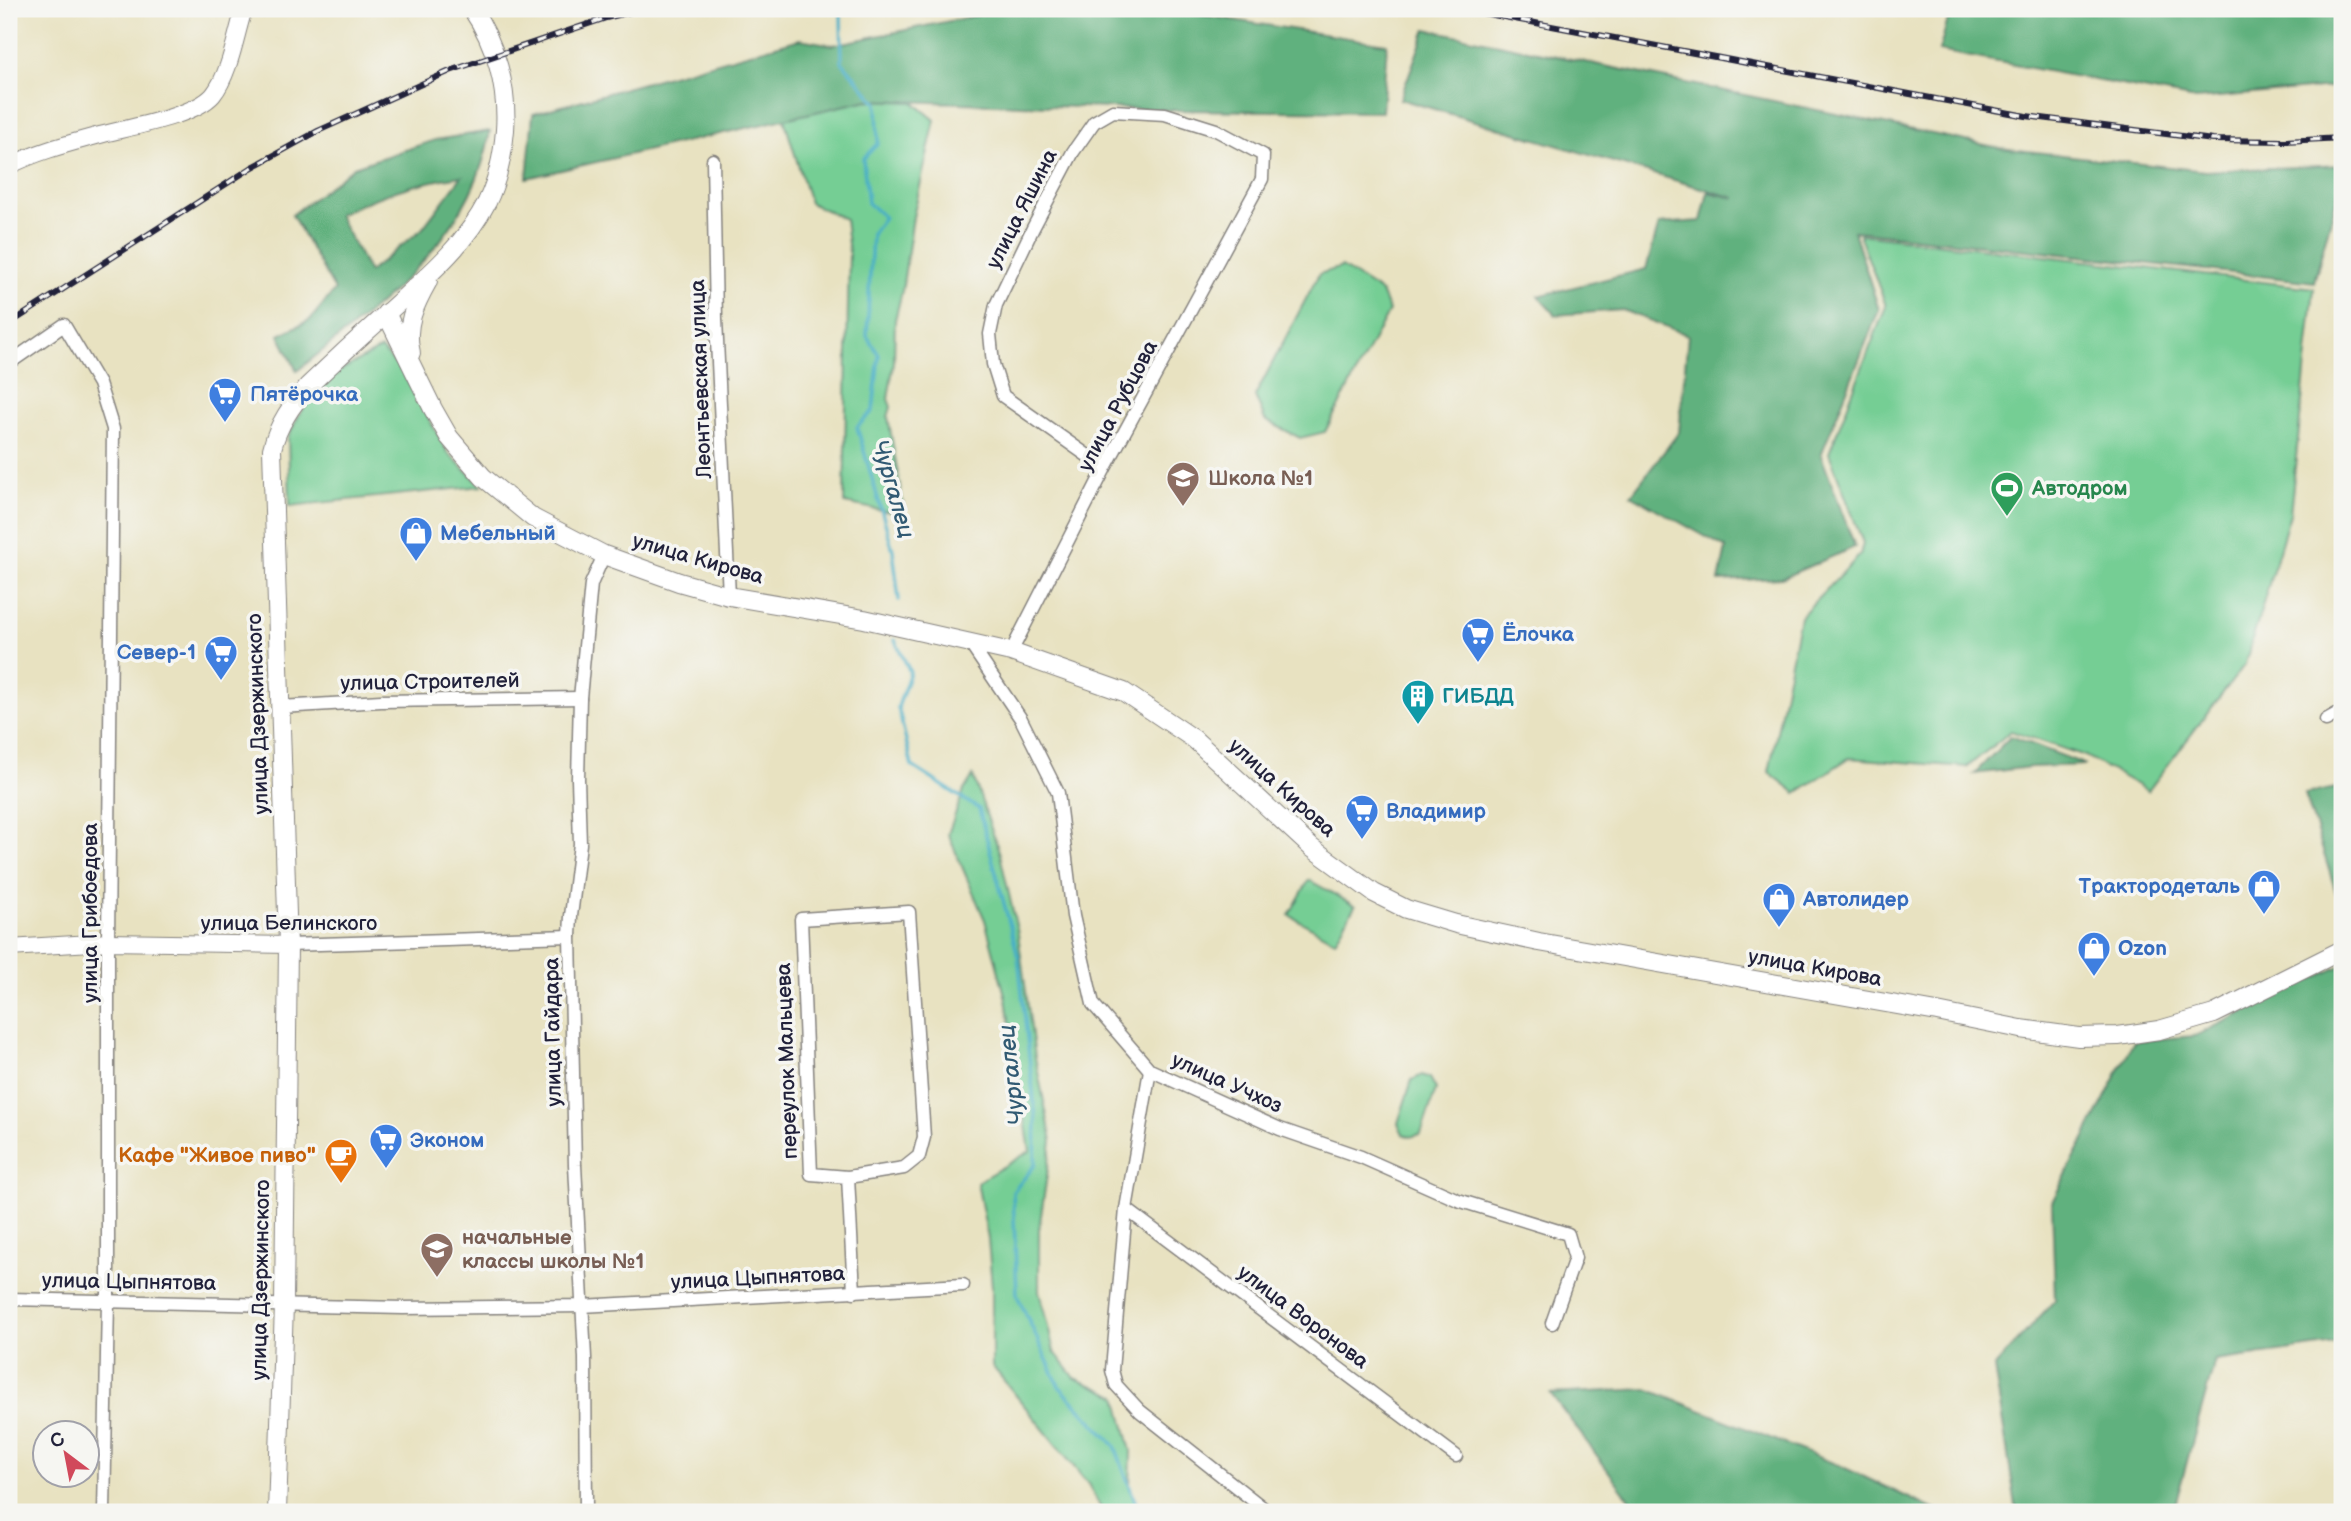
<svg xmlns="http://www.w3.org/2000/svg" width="2351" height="1521" font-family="'Balsamiq Sans',sans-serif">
<rect width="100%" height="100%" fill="#f6f6f2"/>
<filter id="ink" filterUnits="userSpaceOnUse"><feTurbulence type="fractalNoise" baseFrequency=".0143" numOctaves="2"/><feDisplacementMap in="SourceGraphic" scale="14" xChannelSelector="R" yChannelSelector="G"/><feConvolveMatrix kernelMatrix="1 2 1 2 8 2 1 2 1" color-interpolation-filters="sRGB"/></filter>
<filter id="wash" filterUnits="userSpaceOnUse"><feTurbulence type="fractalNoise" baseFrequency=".00686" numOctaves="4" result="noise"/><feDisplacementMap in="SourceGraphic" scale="28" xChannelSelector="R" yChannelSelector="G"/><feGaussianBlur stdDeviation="1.57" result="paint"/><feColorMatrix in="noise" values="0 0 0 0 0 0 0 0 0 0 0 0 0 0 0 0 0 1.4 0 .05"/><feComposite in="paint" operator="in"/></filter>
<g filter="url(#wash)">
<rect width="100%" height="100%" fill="#e8e2c1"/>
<!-- green -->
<g fill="#75ce94" stroke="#4c7868" stroke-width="2">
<path d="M868,100L913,102L935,120L913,217L902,291L895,320L894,362L888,399L891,407L888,417L905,515L844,503L849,253L845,219L810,203L784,119Z"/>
<path d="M1859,234L2314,288L2290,514L2245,664L2148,791L2085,756L2011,731L1967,767L1849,758L1796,793L1769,772L1800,617L1860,555L1863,543L1829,453L1886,306Z"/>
<path d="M1342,267L1381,292L1389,311L1325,432L1300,438L1265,420L1255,396L1319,274Z"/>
<path d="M381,349L403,372L448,453L482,486L290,506L288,437L299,415L317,391L337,372Z"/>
<path d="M973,776L1000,854L1018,934L1035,1057L1052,1141L1039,1229V1291L1054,1351L1075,1378L1117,1396L1131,1451L1130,1487L1140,1512H1103L1088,1484L992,1366V1287L988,1239L977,1182L1030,1151L1006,999L985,920L948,834L964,790Z"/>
<path d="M1309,880L1355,906L1335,941L1289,915Z"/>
<path d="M1422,1075L1430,1078L1436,1089L1421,1134L1410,1137L1403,1134L1398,1123L1412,1080Z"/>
</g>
<!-- forest -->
<g fill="#60b17e" stroke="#416a5c" stroke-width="2" fill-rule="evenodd">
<path d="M1008,9H1163L1387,44L1382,112L1171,110L868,100L527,178L533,114L800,39L833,45Z"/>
<path d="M1951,9H2342V86L2196,99L1939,51Z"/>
<path d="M1426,29L2000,148L2205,171L2342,165V178L2314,282L1854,231L1879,310L1821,455L1855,547L1782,578L1719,581L1726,548L1631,495L1679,432L1688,335L1623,310L1555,315L1538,296L1646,269L1659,224L1701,221L1708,192L1735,198L1400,99Z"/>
<path d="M490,131C473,240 377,306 297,371L279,335L310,320L335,290L292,215L354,167L435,140ZM462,176L422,229L369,272L338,215C377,195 418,182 462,176Z"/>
<path d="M2011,736L2086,765L2031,767L1974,774Z"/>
<path d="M2342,787V911L2305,794Z"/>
<path d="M2342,965V1343L2215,1361L2173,1512H2017L1994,1367L2055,1300L2052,1202L2134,1041L2195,1036Z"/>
<path d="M1647,1389L1843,1467L1939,1512H1639L1551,1394Z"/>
</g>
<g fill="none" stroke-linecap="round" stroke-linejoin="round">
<!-- stream -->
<g stroke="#47aec6" stroke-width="3.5">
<path d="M841,9L842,62L877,103L878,143L863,159L868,203L884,217L872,234L867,336L879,355L873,411L857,427L893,550L899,600"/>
<path d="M895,640L910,672L898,707L912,766L979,809L1018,956L1036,1120L1035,1165L1013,1192L1017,1295L1059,1386L1115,1446L1139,1512"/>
</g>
</g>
</g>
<g filter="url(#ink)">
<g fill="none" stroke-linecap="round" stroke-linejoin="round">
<defs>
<g id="minor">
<path d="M713,160L716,319L729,596"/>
<path d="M9,363L64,325L99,384L113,429L108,942V1301L104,1512"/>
<path d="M969,642L1021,719L1058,793L1073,916L1093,1004L1150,1070L1280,1129L1361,1157L1458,1200L1568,1234L1575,1258L1552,1323"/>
<path d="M1011,652L1105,468L1262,179L1263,155L1216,130L1165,114L1113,111L1094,122L1073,152L1033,228L996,305L990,334L993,364L1003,396L1105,468"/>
<path d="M281,707L381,701L580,698"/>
<path d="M2326,720L2342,711"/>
<path d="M288,945L570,936"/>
<path d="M1150,1070L1126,1209L1112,1370L1116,1385L1140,1411L1268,1512"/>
<path d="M848,1177L904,1168L919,1156L924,1137L909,912L801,919L811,1174L848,1177L854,1292"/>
<path d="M1126,1209L1456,1456"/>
<path d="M9,1299L403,1308L582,1306L963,1285"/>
<path d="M586,1512L585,1358L575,1165L570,936L571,916L580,844L578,779L580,698L591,584L604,555"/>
</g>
<g id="tertiary">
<path d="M9,166C36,152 67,144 96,136C124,128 194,117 213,95C230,74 236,34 244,9"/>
<path d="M9,948L108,942L288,945"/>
</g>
<g id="secondary">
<path d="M386,313L433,409L449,437L483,477L533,518L604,555L679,582L729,596L864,619L1011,652L1124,692L1194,739L1312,848L1374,893L1406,909L1456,924L1539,942L1937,1012L2021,1029L2079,1037L2118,1036L2159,1030L2214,1014L2342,950"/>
<path d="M411,353C404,326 415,304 428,281"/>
<path d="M277,1512L284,1305L288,945L272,449C278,424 292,405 308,386C334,361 360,337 387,313C423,280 464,247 487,202C498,179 503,156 505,130C508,88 496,44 472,9"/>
</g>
</defs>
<!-- minor casing -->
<use href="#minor" stroke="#85827e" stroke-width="15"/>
<!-- tertiary casing -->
<use href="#tertiary" stroke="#85827e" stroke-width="18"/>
<!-- secondary casing -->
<use href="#secondary" stroke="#85827e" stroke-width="20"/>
<!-- minor -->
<use href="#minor" stroke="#fff" stroke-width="12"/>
<!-- tertiary -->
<use href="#tertiary" stroke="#fff" stroke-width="16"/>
<!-- secondary -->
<use href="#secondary" stroke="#fff" stroke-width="18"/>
<defs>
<g id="rail">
<path d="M1462,9L2026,116L2213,140L2285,141L2342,138"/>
<path d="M9,324L251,168L318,131L450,71L606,18L642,9"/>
</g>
</defs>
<!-- rail casing -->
<use href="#rail" stroke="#22223b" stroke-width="6"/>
<!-- rail -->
<use href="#rail" stroke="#f6f6f2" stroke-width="3.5" stroke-dasharray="10" stroke-linecap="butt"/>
</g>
</g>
<!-- icons -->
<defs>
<symbol id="supermarket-pin" viewBox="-11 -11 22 30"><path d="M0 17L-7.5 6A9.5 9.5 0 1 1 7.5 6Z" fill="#3f7fe0" stroke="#f6f6f2"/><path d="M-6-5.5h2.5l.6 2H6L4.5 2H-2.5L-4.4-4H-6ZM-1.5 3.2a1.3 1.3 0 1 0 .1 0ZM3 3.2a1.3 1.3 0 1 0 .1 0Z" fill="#fff"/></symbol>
<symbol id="school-pin" viewBox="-11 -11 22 30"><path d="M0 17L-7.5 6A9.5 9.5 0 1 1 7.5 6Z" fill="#8d6e63" stroke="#f6f6f2"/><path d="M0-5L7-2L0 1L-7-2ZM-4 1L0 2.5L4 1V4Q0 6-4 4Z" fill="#fff"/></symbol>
<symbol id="stadium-pin" viewBox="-11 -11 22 30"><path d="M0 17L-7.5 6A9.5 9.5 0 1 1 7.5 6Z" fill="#2e9e5b" stroke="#f6f6f2"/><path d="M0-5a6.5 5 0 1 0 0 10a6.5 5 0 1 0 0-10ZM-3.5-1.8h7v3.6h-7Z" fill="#fff"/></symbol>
<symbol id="shop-pin" viewBox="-11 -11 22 30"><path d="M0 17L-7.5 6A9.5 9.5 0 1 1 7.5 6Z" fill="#3f7fe0" stroke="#f6f6f2"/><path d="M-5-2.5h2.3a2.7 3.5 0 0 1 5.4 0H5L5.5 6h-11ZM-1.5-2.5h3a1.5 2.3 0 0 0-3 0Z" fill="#fff"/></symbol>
<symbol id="building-pin" viewBox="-11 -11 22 30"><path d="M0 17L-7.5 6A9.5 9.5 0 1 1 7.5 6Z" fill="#0f9aa8" stroke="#f6f6f2"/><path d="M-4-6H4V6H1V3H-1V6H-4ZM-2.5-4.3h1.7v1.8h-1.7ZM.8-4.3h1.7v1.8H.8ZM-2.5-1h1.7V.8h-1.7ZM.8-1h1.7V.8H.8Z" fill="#fff"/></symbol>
<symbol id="cafe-pin" viewBox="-11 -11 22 30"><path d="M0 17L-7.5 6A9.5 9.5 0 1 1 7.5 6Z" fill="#e8710a" stroke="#f6f6f2"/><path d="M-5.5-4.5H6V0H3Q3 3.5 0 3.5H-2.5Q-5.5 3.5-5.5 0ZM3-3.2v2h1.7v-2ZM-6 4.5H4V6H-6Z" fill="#fff"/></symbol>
</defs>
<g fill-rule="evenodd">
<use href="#supermarket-pin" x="206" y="375" width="38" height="52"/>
<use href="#school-pin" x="1164" y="459" width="38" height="52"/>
<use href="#stadium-pin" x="1988" y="469" width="38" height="52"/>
<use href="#shop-pin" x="397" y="514" width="38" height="52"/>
<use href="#supermarket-pin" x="1459" y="615" width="38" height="52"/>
<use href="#supermarket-pin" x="202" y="633" width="38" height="52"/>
<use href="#building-pin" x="1399" y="677" width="38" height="52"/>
<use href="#supermarket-pin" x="1343" y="792" width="38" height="52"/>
<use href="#shop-pin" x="2245" y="867" width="38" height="52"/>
<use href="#shop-pin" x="1760" y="880" width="38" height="52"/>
<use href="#shop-pin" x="2075" y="929" width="38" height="52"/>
<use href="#supermarket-pin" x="367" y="1121" width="38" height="52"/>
<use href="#cafe-pin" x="322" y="1136" width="38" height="52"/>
<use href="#school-pin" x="418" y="1230" width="38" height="52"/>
</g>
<g text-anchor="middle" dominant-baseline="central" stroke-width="7" stroke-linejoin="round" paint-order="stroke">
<!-- street labels -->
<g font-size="21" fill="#22223b" stroke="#f6f6f2">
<text transform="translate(1022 209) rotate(-63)">улица Яшина</text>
<text transform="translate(701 379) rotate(-92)">Леонтьевская улица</text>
<text transform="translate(1118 406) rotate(-62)">улица Рубцова</text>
<text transform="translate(698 559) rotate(16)">улица Кирова</text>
<text transform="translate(430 682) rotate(-1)">улица Строителей</text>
<text transform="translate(258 714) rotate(-92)">улица Дзержинского</text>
<text transform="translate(1282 788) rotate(42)">улица Кирова</text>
<text transform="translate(90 913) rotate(-90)">улица Грибоедова</text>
<text x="289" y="923">улица Белинского</text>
<text transform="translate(1815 968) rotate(10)">улица Кирова</text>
<text transform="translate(553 1032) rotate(-91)">улица Гайдара</text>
<text transform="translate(787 1061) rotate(-92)">переулок Мальцева</text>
<text transform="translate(1227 1083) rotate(24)">улица Учхоз</text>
<text transform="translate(758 1278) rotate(-3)">улица Цыпнятова</text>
<text transform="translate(261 1280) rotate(-89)">улица Дзержинского</text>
<text transform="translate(129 1282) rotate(1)">улица Цыпнятова</text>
<text transform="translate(1303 1317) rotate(37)">улица Воронова</text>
</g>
<!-- shop labels -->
<g font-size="21" font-weight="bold" fill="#366cbe" stroke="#f6f6f2" text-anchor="start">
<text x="250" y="394">Пятёрочка</text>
<text x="440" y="533">Мебельный</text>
<text x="1502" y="634">Ёлочка</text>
<text x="196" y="652" text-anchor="end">Север-1</text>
<text x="1386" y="811">Владимир</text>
<text x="2240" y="886" text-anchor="end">Трактородеталь</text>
<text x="1803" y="899">Автолидер</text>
<text x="2118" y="948">Ozon</text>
<text x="410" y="1140">Эконом</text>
</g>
<!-- education labels -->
<g font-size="21" font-weight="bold" fill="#785e54" stroke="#f6f6f2" text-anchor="start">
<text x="1208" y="478">Школа №1</text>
<text x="462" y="1237">начальные<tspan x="462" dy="24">классы школы №1</tspan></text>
</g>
<!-- leisure labels -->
<g font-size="21" font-weight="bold" fill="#27864d" stroke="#f6f6f2" text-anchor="start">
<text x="2032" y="488">Автодром</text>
</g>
<!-- culture labels -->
<g font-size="21" font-weight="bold" fill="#0d838f" stroke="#f6f6f2" text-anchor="start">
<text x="1442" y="696">ГИБДД</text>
</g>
<!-- food labels -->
<g font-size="21" font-weight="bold" fill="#c56008" stroke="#f6f6f2" text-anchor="end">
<text x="316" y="1155">Кафе "Живое пиво"</text>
</g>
<!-- water labels -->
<g font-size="23" font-style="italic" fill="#315a73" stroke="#f6f6f2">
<text transform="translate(893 489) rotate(74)">Чургалец</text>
<text transform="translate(1012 1075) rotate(-96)">Чургалец</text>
</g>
</g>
<!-- margin -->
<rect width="2351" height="1521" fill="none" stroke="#f6f6f2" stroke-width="35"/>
<!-- north arrow -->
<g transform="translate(66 1454) rotate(328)"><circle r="33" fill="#f6f6f2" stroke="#a1a1a9" stroke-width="2"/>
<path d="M0-5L12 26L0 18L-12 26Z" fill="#d1495b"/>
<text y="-10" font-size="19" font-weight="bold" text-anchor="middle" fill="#22223b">С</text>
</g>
</svg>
